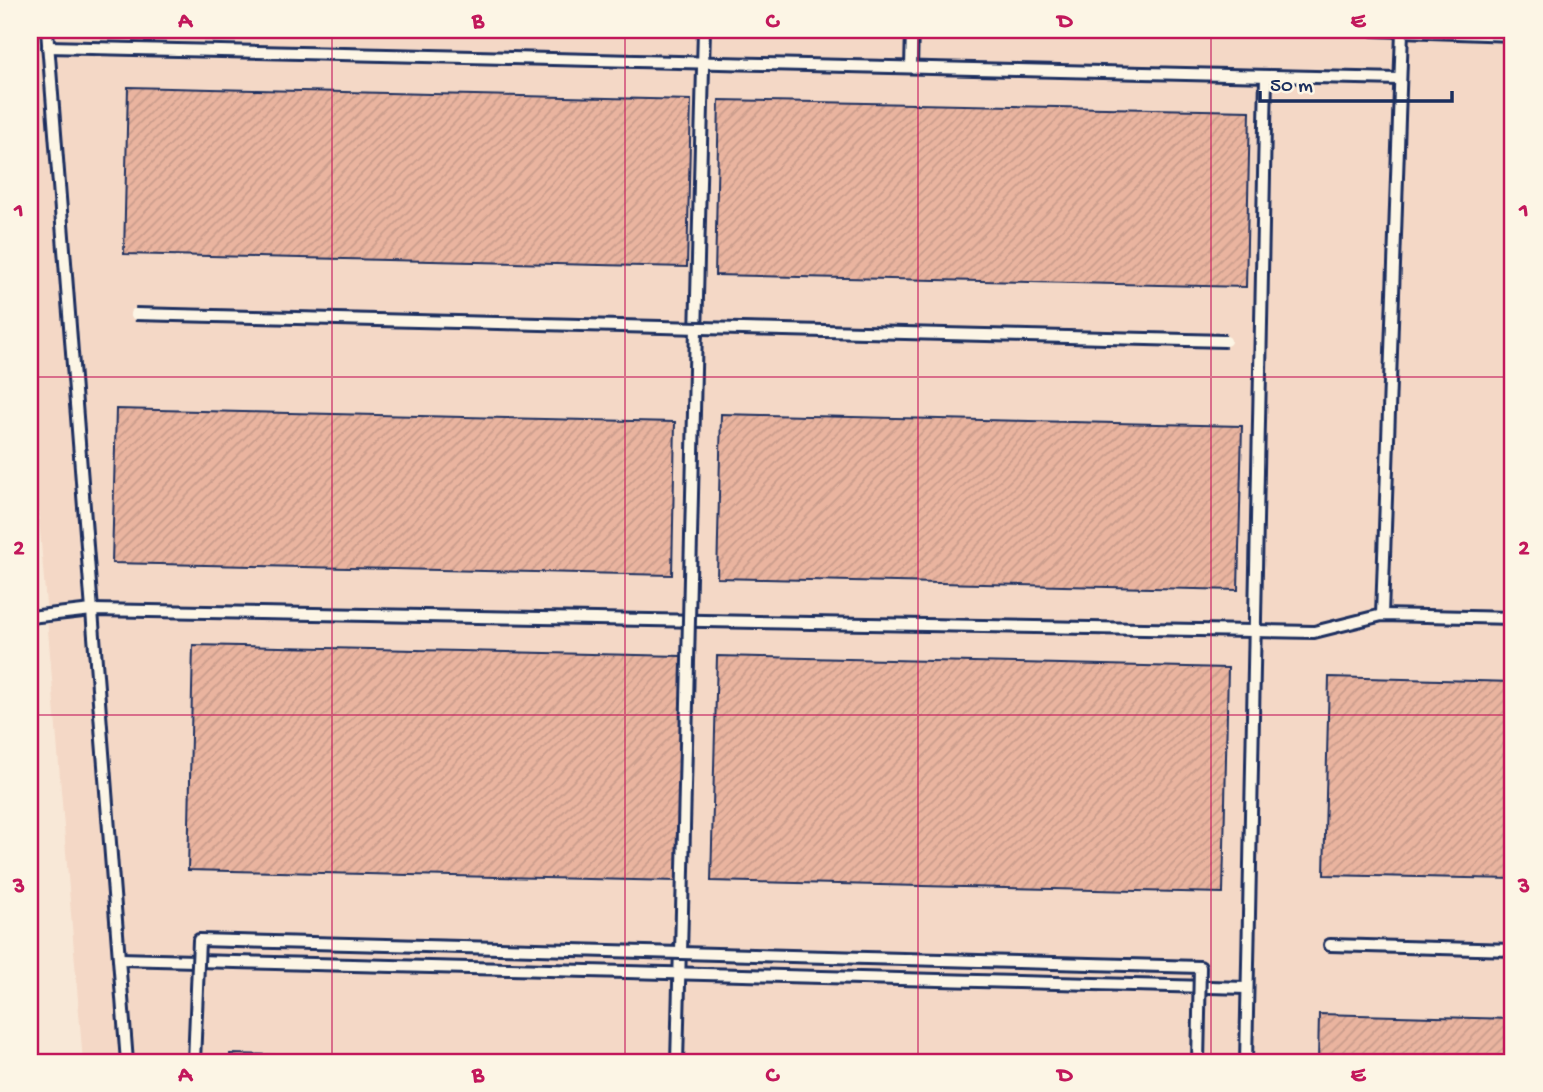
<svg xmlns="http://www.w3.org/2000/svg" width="1543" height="1092" font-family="'Gochi Hand',sans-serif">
<defs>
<pattern id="building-hatch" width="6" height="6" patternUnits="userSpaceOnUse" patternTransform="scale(1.75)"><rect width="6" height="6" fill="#eab49f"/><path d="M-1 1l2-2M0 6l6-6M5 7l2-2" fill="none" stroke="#c89b8b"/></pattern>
</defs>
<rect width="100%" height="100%" fill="#f8e8d7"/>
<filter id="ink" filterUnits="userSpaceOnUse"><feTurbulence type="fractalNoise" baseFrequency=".0143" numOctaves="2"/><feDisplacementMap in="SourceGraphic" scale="14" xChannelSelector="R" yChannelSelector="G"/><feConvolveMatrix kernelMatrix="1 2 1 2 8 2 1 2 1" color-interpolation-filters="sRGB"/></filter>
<g filter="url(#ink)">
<!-- built -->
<path fill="#f4d8c6" d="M30,30H1513V1062H83L30,407Z"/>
<!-- building -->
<g fill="url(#building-hatch)" stroke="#1b2f5e" stroke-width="2">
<path d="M128,87L691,100L687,267L124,254Z"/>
<path d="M719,100L1250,111L1246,287L715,275Z"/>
<path d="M116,409L675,422L672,575L112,563Z"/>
<path d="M721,414L1242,426L1238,590L717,578Z"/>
<path d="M193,645L682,656L677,881L188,870Z"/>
<path d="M717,656L1228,668L1223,893L711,881Z"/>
<path d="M1329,677L1513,682V879L1324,875Z"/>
<path d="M1319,1014L1513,1019V1062H1318Z"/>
<path d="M230,1054L576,1062H230Z"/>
<path d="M709,1057L930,1062H709Z"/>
</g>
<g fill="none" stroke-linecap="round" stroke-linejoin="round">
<defs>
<g id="service">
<path d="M47,30L127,1062"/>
<path d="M1373,30L1513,35"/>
<path d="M48,47L1400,79"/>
<path d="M911,67L912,30"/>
<path d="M696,335L704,30"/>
<path d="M1382,615L1402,31"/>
<path d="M30,617L92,610L1314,632L1382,615L1513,618"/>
<path d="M1330,945L1513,950"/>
<path d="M119,959L1247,988"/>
<path d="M677,1062L680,946"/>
<path d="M1246,1062L1266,76"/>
</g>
</defs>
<!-- service casing -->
<use href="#service" stroke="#1b2f5e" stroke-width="16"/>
<!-- service -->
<use href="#service" stroke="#fcf5e5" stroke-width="10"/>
<defs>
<g id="service-bridge">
<path d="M135,314L1226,341"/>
<path d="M681,953L696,328"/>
<path d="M194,1062L199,940L1200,967L1198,1062"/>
</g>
</defs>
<!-- service-bridge casing -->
<use href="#service-bridge" stroke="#1b2f5e" stroke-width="16" stroke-linecap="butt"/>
<!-- service-bridge -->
<use href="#service-bridge" stroke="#fcf5e5" stroke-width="10"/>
</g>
</g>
<!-- grid -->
<path fill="none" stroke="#c2185b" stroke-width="2" stroke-opacity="0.55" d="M332,30V1062M625,30V1062M918,30V1062M1211,30V1062M30,377H1513M30,715H1513"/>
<!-- margin -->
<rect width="1543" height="1092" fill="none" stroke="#fcf5e5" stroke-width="77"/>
<!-- scale -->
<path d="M1260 91v10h192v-10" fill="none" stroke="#1b2f5e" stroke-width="3.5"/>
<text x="1270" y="91" font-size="21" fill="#1b2f5e" stroke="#fcf5e5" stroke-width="5" paint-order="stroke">50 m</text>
<rect x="38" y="38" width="1466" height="1016" fill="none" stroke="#c2185b" stroke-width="2.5"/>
<g font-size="23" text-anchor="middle" font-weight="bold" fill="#c2185b">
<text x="185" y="27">A</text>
<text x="478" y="27">B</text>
<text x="772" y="27">C</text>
<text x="1065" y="27">D</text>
<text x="1358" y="27">E</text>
<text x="19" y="216">1</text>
<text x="1524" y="216">1</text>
<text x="19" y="554">2</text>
<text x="1524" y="554">2</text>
<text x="19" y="892">3</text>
<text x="1524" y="892">3</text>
<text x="185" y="1081">A</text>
<text x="478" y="1081">B</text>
<text x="772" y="1081">C</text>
<text x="1065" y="1081">D</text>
<text x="1358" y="1081">E</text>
</g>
</svg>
